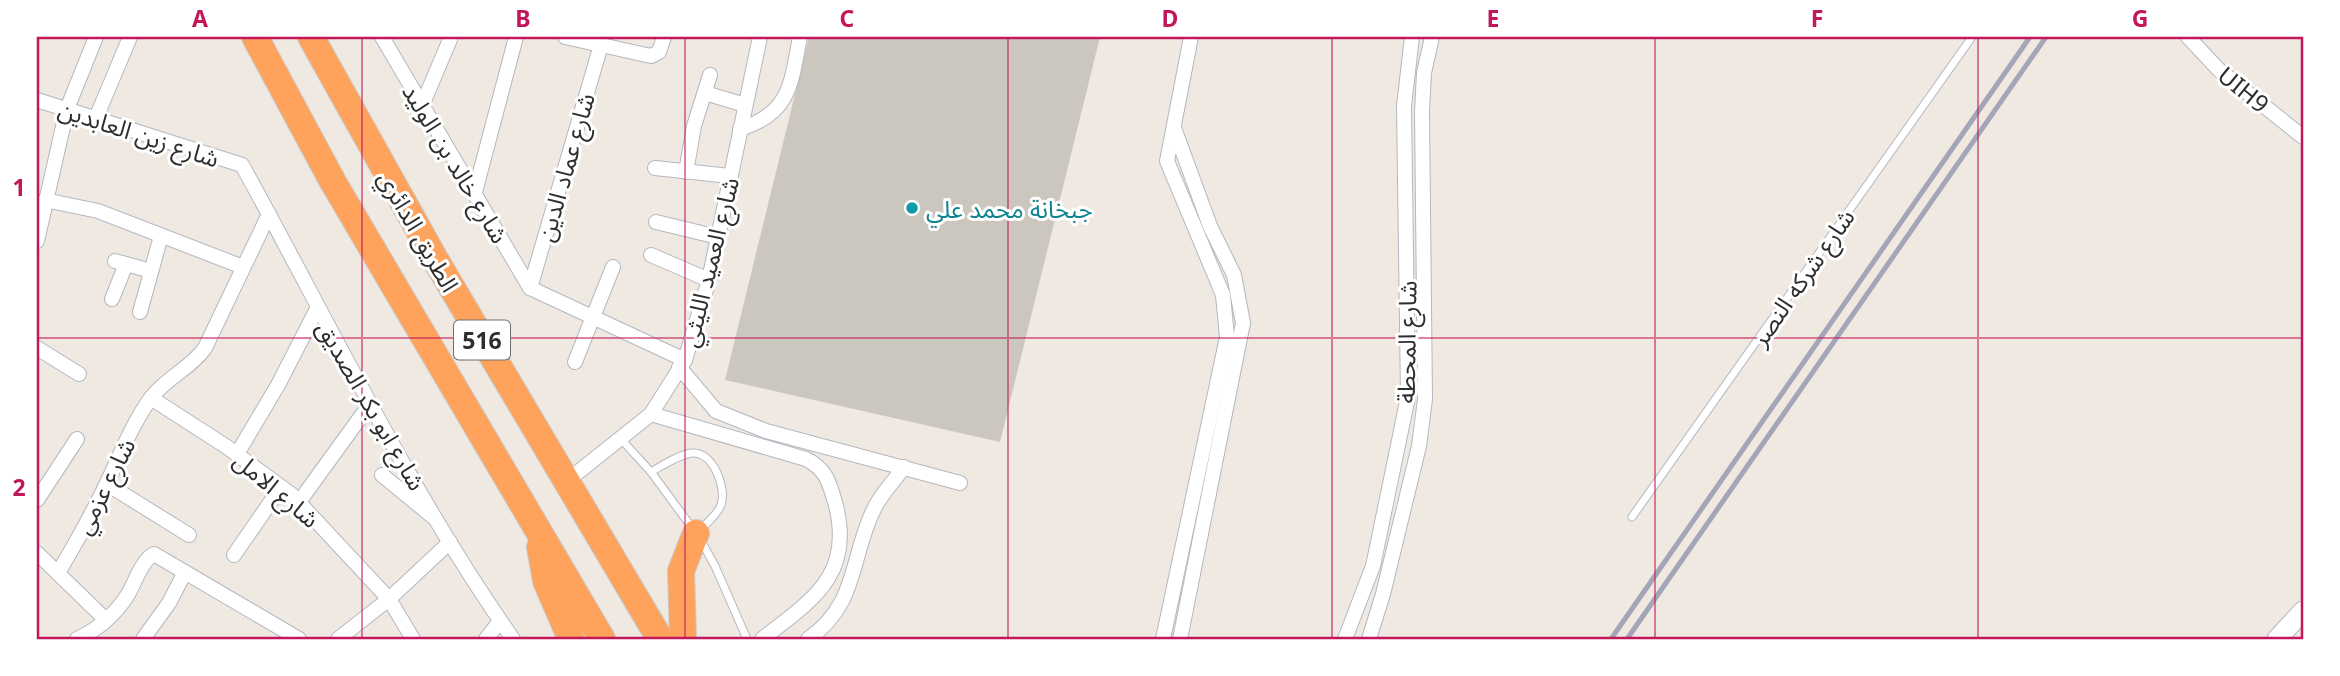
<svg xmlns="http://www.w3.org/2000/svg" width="2340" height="676" font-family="'Noto Sans','Noto Sans Arabic',sans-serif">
<rect width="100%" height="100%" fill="#efe9e1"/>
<!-- building -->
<path fill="#cbc7bf" d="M809,37H1100L1000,442L725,380Z"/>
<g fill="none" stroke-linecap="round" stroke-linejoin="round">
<defs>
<g id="lane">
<path d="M620,438L651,472L693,529"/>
<path d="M651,472C663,465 678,455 692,453C713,451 727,488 721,505C717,515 707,523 700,530"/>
<path d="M1632,517L1972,37"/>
<path d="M700,539L715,566L747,639"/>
</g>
<g id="street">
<path d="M382,37L530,288"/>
<path d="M565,37L651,56L659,52L664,37"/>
<path d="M2188,37L2219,70L2303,137"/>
<path d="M705,93L745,105"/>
<path d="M37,100L242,165C330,324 408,490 513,639"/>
<path d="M421,108L451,37"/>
<path d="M96,118L130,37"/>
<path d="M1174,128L1210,226L1234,275L1243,323L1180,639"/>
<path d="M740,129C791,113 791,83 800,37"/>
<path d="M655,168L730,176"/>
<path d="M686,172L694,126L710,75"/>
<path d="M475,192L516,37"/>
<path d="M45,200L98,211L243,267"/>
<path d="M656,222L718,237"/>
<path d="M37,241L67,109L96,37"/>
<path d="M651,255L709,280"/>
<path d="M115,261L151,271"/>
<path d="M530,288L601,45"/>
<path d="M530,288L685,360"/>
<path d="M112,299L126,264"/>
<path d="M140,312L161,236"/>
<path d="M37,348L79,374"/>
<path d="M575,362L613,267"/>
<path d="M679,367L716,411L766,431L960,483"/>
<path d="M151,398L227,447L292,495L389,599L413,639"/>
<path d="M651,414L806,459C826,469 829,482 835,502C855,575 812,600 762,639"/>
<path d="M237,454L278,385L317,309"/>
<path d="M382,475L432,516"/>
<path d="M567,481L651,414L685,360L709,280L760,37"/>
<path d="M107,484L189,535"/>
<path d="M37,500L77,439"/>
<path d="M299,502L370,404"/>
<path d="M37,553L106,620"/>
<path d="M234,555L281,487"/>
<path d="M58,573C74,546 90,518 104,489C119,459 131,425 151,398C167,377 190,369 205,348L269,214"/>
<path d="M77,639C97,630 115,614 127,596C135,583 141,561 154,554L299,639"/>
<path d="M143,639L169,603L185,572"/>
<path d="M338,639L389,599L450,542"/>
<path d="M486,639L500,621"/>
<path d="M808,639C859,604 850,555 875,507C882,493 895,480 904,467"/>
<path d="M1163,639L1227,337L1223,295L1167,161L1191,37"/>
<path d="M1345,639L1373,566L1408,397L1404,106L1412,37"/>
<path d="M1369,639L1383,594L1419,446L1425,399L1422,112L1424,73L1432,37"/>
</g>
<path id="secondary" d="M2277,639L2303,611"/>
<g id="highway">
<path d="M255,37L333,182L602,639"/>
<path d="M311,37L435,259L660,639"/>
<path d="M540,547L546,581L571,639"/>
<path d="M683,639L681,571L696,533"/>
</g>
</defs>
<!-- lane casing -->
<use href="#lane" stroke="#b4b7c1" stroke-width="9"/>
<!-- street casing -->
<use href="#street" stroke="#b4b7c1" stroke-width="16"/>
<!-- secondary casing -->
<use href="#secondary" stroke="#b4b7c1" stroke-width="21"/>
<!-- highway casing -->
<use href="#highway" stroke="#c9c9c9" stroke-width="28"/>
<!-- lane -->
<use href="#lane" stroke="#fff" stroke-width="7"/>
<!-- street -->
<use href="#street" stroke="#fff" stroke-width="14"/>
<!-- secondary -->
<use href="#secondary" stroke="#fff" stroke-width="19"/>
<!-- highway -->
<use href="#highway" stroke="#ffa35c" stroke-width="26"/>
<!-- rail -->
<g stroke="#a3a6b8" stroke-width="5">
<path d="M1611,639L2030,37"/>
<path d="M1627,639L2046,37"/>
</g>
</g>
<!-- grid -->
<path fill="none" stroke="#c2185b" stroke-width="2" stroke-opacity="0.55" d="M362,37V639M685,37V639M1008,37V639M1332,37V639M1655,37V639M1978,37V639M37,338H2303"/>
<!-- markers -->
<circle fill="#0f9aa8" stroke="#fff" stroke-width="2.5" cx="912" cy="208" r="7"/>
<g text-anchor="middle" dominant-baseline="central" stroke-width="6" stroke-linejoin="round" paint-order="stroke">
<!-- shield labels -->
<rect fill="#fff" stroke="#6d6d6d" stroke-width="2" x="454" y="320.5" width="56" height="39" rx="5"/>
<g font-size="23" font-weight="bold" fill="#2e2e2e">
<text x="482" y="340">516</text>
</g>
<!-- street labels -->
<g font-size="24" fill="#2e2e2e" stroke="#fff">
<text transform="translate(2244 89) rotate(39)">UIH9</text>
<text transform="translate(139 133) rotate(18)">شارع زين العابدين</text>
<text transform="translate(456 163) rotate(59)">شارع خالد بن الوليد</text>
<text transform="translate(565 167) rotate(-74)">شارع عماد الدين</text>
<text transform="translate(419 231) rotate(60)">الطريق الدائري</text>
<text transform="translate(709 262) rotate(-76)">شارع العميد الليثي</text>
<text transform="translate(1802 277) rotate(-55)">شارع شركه النصر</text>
<text transform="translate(1406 342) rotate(-89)">شارع المحطة</text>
<text transform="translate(372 405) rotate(60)">شارع ابو بكر الصديق</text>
<text transform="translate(104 486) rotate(-63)">شارع عزمي</text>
<text transform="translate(277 489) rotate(40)">شارع الامل</text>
</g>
<!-- culture labels -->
<g font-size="24" fill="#0d838f" stroke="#fff" text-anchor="start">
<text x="926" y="208">جبخانة محمد علي</text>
</g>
</g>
<!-- border -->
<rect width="2340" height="676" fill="none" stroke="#ffffff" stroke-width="77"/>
<rect x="38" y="38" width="2264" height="600" fill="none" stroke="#c2185b" stroke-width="2.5"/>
<g font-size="23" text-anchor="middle" font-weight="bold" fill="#c2185b">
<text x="200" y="27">A</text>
<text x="523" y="27">B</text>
<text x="847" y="27">C</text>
<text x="1170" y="27">D</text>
<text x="1493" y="27">E</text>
<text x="1817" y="27">F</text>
<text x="2140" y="27">G</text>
<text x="19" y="196">1</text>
<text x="19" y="496">2</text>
</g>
</svg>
